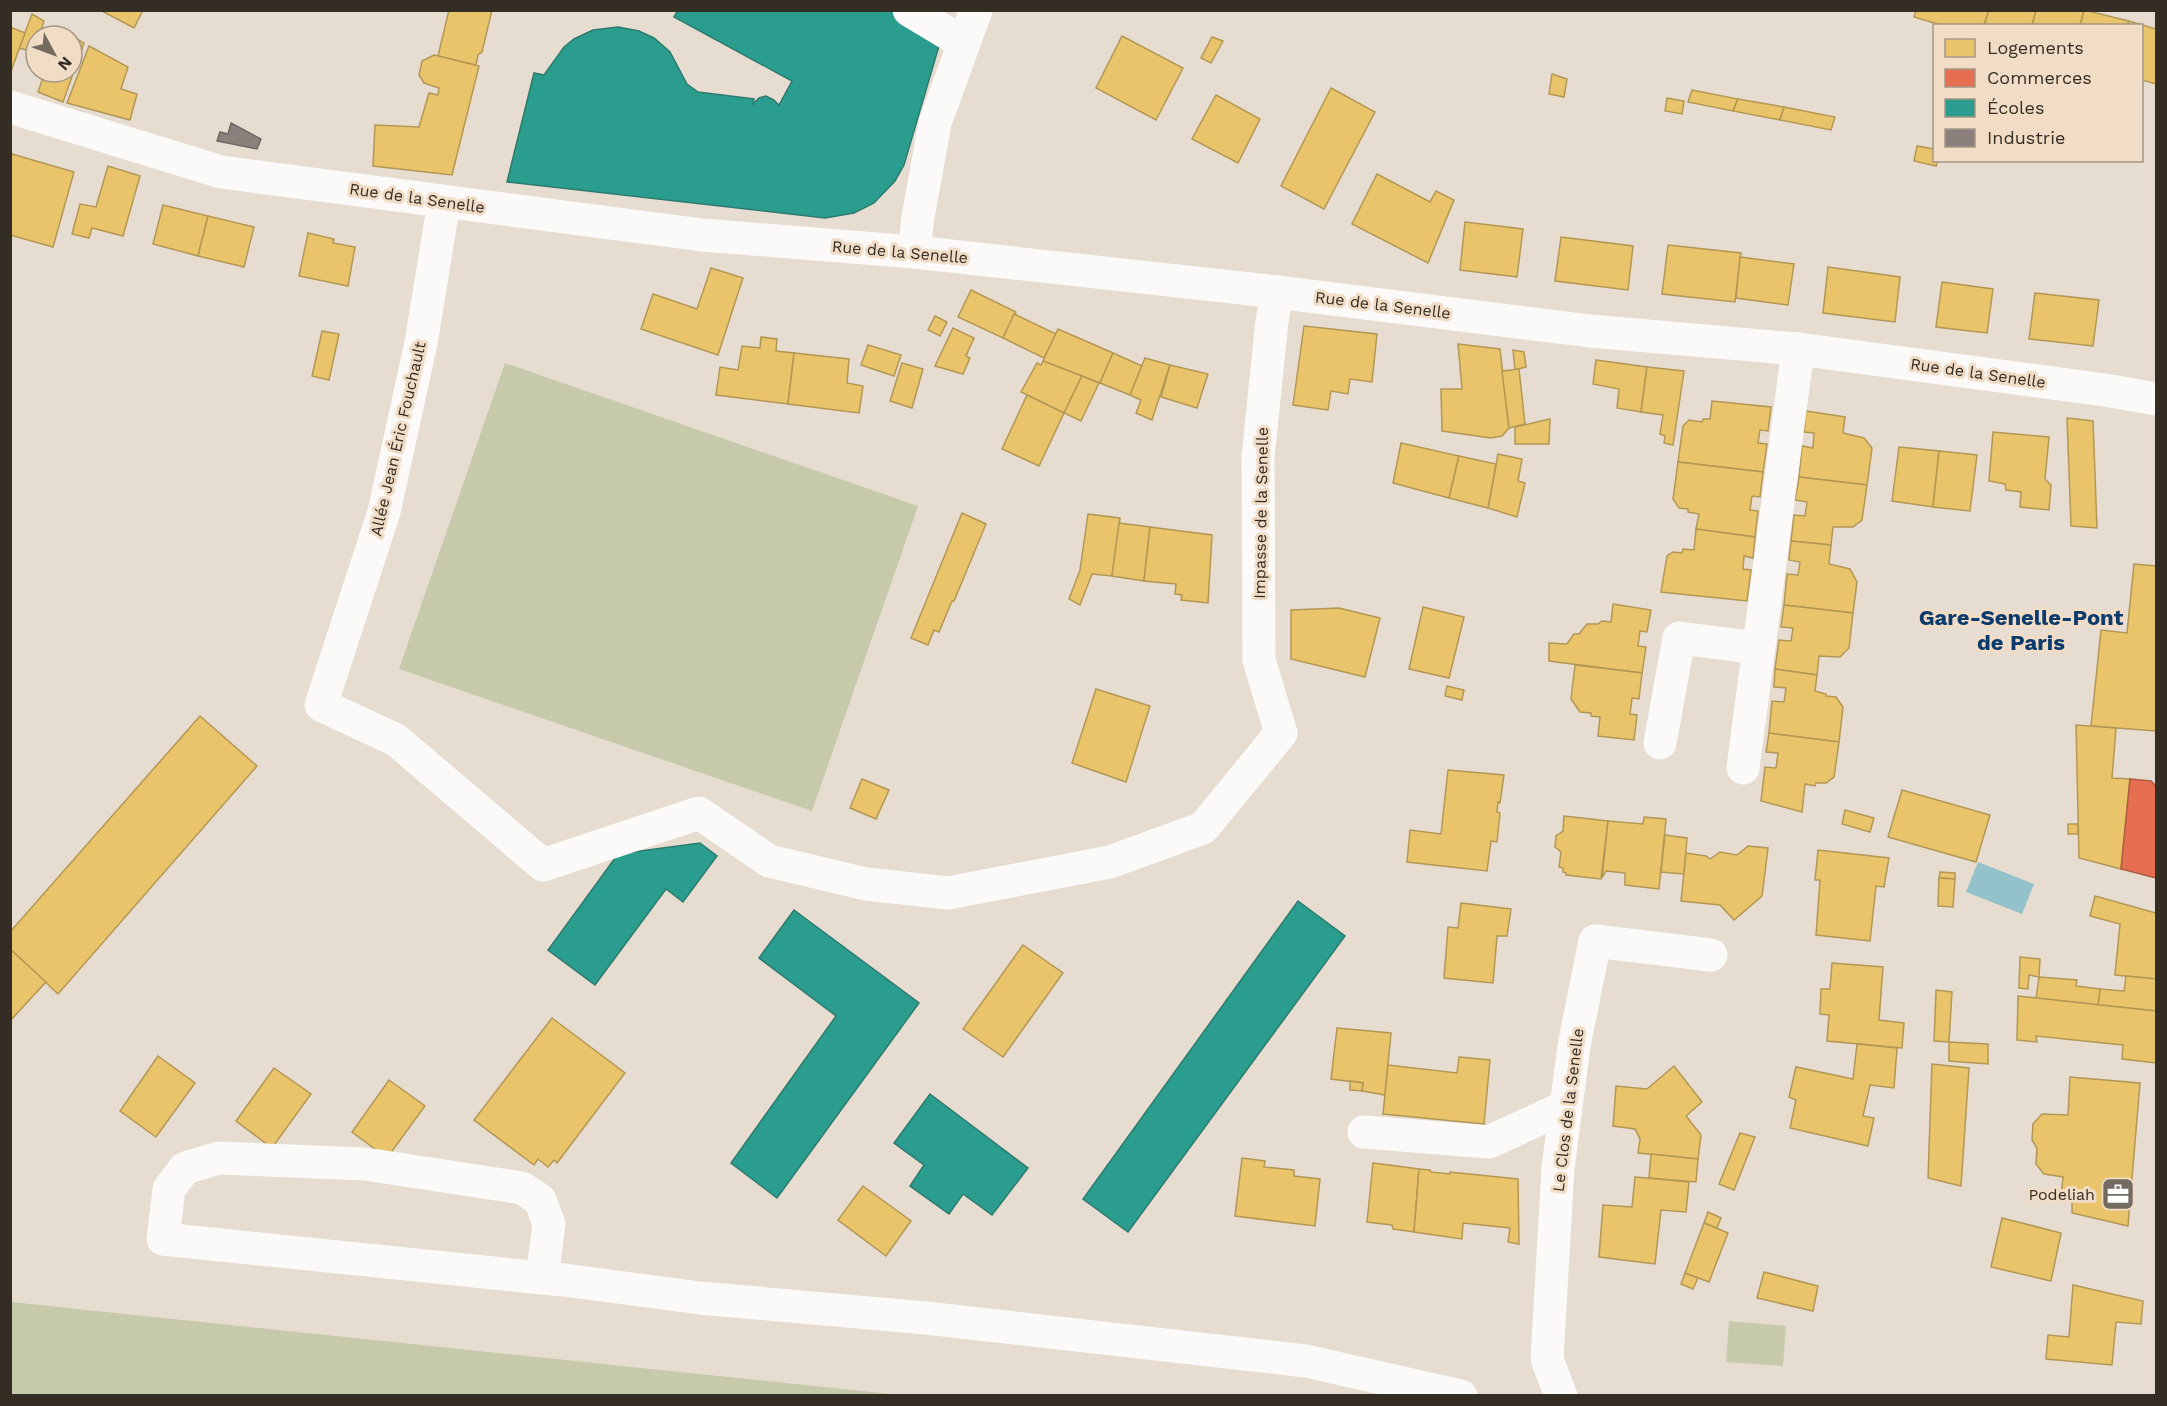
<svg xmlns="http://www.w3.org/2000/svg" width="2167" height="1406" font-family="'Work Sans',sans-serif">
<rect width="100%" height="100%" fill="#e7dcd0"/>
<!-- green -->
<g fill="#c7c9ab">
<path d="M505,363L918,506L812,811L399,669Z"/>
<path d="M11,1302L900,1395H11Z"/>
<path d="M1729,1321L1786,1326L1783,1366L1726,1362Z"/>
</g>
<!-- water -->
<path fill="#94c2ca" d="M1978,862L2034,884L2022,914L1966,892Z"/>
<!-- homes -->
<g fill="#e9c46a" stroke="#b39755" stroke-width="1.5">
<path d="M100,10H143L134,28Z"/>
<path d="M449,10H492L482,52L478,55L476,65L438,56Z"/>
<path d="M1916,10H1989L1984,26H1944L1914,17Z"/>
<path d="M1989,10H2036L2032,26H1984Z"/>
<path d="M2036,10H2084L2080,26H2032Z"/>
<path d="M2084,10L2129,21L2127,26H2080Z"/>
<path d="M32,14L44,21L39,36H36L33,52L19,48Z"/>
<path d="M2129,21L2156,29V84L2142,80V26H2127Z"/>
<path d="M10,27L25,33L10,74Z"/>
<path d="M72,36L84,43L63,102L38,92L45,72H72Z"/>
<path d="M1122,36L1183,68L1156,120L1096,88Z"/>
<path d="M1212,37L1223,41L1211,63L1201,58Z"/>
<path d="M89,46L128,67L121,89L137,94L130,120L67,103Z"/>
<path d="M434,55L479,66L452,175L373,166L375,125L419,127L429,93L438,95L439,88L424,83L419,75L422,61Z"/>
<path d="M1552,74L1567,79L1564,97L1549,94Z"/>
<path d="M1331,88L1375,112L1324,209L1281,186Z"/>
<path d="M1692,90L1738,99L1733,111L1688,102Z"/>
<path d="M1216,95L1260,119L1238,163L1192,139Z"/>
<path d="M1667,98L1684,101L1682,114L1665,111Z"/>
<path d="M1738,99L1784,107L1780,120L1733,111Z"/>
<path d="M1784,107L1835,117L1831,130L1780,120Z"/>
<path d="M1917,146L1934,149V160H1938L1936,166L1914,161Z"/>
<path d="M12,154L74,172L53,247L10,235V161Z"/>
<path d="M108,166L140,176L123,236L92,228L89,238L72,234L80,204L96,207Z"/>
<path d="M1377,174L1430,202L1436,191L1454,200L1428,263L1352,224Z"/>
<path d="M163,205L208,216L198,256L153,244Z"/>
<path d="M208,216L254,227L244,267L198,256Z"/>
<path d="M1465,222L1523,229L1517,277L1460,270Z"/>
<path d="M308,233L334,239L333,243L355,247L348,286L299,276Z"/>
<path d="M1561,237L1633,246L1628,290L1555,281Z"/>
<path d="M1668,245L1741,253L1735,302L1662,294Z"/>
<path d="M1740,257L1794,264L1788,305L1736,298Z"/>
<path d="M1828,267L1900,277L1895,322L1823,313Z"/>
<path d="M711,268L743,278L718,355L641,329L653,294L697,309Z"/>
<path d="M1942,282L1993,289L1987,333L1936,327Z"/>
<path d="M971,290L1016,312L1003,338L958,317Z"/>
<path d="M2035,293L2099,300L2093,346L2029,339Z"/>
<path d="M1014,314L1056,334L1044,358L1003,338Z"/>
<path d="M935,316L947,322L940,336L928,330Z"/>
<path d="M1304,326L1377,334L1372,382L1350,379L1348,394L1331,391L1328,410L1293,405Z"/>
<path d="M953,328L974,338L966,356L970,358L963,374L935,366Z"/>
<path d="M1058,329L1113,353L1100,383L1043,361Z"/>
<path d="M322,331L339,334L329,380L312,376Z"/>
<path d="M761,337L777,339L776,351L794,353L788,404L716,395L720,367L738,370L742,346L760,348Z"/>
<path d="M1458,344L1500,349L1509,428L1502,436L1491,438L1442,431L1441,389H1462Z"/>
<path d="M868,345L901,355L894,376L861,365Z"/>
<path d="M1513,350L1524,352L1526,367L1515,370Z"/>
<path d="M794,353L849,359L847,383L863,386L859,413L788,404Z"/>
<path d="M1113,353L1142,366L1130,395L1100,383Z"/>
<path d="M1145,358L1170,365L1152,420L1136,413L1141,400L1130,395Z"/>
<path d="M1596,360L1647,367L1641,412L1617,408L1619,389L1593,384Z"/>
<path d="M1043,361L1082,376L1064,413L1021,392L1037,363L1041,365Z"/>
<path d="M902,363L923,369L912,408L890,401Z"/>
<path d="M1170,365L1208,374L1197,408L1161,397Z"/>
<path d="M1647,367L1684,371L1673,445L1664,443L1665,436L1660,434L1663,415L1641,412Z"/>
<path d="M1519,369L1525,424L1509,428L1502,371Z"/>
<path d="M1082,376L1099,383L1081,421L1064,413Z"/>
<path d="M1027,395L1064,413L1039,466L1002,449Z"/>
<path d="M1712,401L1771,407L1768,431L1760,430L1758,443L1767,444L1763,472L1678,462L1683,426L1689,420L1702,422L1703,419H1710Z"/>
<path d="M1806,411L1845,417L1843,433L1864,438L1872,448L1867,485L1799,477L1802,446L1813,448L1814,433L1804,432Z"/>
<path d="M2067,418L2093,421L2097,528L2071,526Z"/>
<path d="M1550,419L1549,444H1515V427Z"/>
<path d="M1993,432L2049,437L2045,479L2051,485L2049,510L2020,507L2021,492L2006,490L2005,484L1989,481Z"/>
<path d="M1401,443L1459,456L1449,498L1393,483Z"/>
<path d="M1899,447L1939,451L1933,507L1892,501Z"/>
<path d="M1939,451L1977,455L1970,511L1933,507Z"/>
<path d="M1498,454L1522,459L1518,481L1525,483L1517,517L1488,508Z"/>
<path d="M1459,456L1496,464L1488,508L1449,498Z"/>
<path d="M1678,462L1763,472L1760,497L1752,496L1750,510L1758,511L1755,537L1696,529L1699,514L1688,512V509L1679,508L1673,499Z"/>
<path d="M1799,477L1867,485L1862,520L1853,527H1833L1831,545L1791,541L1794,515L1805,516L1807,502L1795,500Z"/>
<path d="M962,513L986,524L954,601H952L939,632L934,630L928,645L911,638Z"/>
<path d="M1088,514L1120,518L1112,576L1092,574L1080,605L1069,599L1080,570Z"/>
<path d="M1119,523L1150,527L1144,581L1112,576Z"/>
<path d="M1150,527L1212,535L1208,603L1181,600L1182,595L1175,594L1176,584L1144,581Z"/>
<path d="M1696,529L1755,537L1753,558L1744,556L1743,569L1751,570L1747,601L1661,592L1667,556L1673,552L1682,553L1683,549L1694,550Z"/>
<path d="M1791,541L1831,545L1829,564L1850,569L1857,582L1853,613L1784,605L1787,574L1798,575L1800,562L1789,560Z"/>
<path d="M2134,564L2156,566V731L2091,726L2101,630L2127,633Z"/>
<path d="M1613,604L1651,610L1647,632L1640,631L1638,646L1646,647L1642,673L1549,661V643L1567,644L1574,634H1579L1587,624H1598L1602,621L1611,622Z"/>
<path d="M1784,605L1853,613L1849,648L1840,657L1819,656L1817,675L1775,669L1779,640L1791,641L1793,628L1781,627Z"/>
<path d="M1423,607L1464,617L1449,678L1409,669Z"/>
<path d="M1339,608L1380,618L1365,677L1291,659V610Z"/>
<path d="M1575,665L1642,673L1639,699L1632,698L1630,714L1637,715L1634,740L1598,736L1600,717L1591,716V713L1580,712L1571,699Z"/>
<path d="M1775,669L1817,675L1815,691L1826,694V696L1836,697L1843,707L1839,742L1769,733L1772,701L1784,702L1786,688L1774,687Z"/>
<path d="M1447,686L1464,690L1462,700L1445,696Z"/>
<path d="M1096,689L1150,706L1126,782L1072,763Z"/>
<path d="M200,716L257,766L58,994L10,949V932Z"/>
<path d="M2076,725L2116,728L2112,778L2130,779L2121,869L2079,858Z"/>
<path d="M1769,733L1839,742L1834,777L1826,783H1816L1815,786L1805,784L1802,812L1761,801L1765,767L1776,768L1778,753L1766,752Z"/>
<path d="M1448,770L1504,775L1500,803L1498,802L1497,812L1500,813L1497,842L1491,841L1487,871L1407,862L1410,830L1441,834Z"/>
<path d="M862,779L889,790L876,819L850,808Z"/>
<path d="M1902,790L1990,815L1976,862L1888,837Z"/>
<path d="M1845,810L1874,818L1870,832L1842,824Z"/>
<path d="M1564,816L1608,821L1601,879L1566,875V873L1563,872V868L1559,867L1561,852L1555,847L1556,836L1563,831Z"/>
<path d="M1644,817L1666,819L1659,889L1625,885V873L1606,871L1602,878L1608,821L1643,824Z"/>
<rect x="2068" y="824" width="10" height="10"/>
<path d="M1665,835L1687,838L1684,874L1661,872Z"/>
<path d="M1748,846L1768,848L1762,896L1734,920L1720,905L1681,901L1686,853L1706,856L1710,859L1720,852L1737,855Z"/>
<path d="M1818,850L1889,858L1884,887L1876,886L1870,941L1816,935L1820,880H1815Z"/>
<path d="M1940,872L1955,873V879L1939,878Z"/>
<path d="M1939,878L1955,879L1953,907L1938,906Z"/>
<path d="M2095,896L2156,913V979L2115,975L2120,924L2090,916Z"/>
<path d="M1461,903L1511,909L1507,936H1497L1493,983L1444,978L1448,927L1458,928Z"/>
<path d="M1023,945L1063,973L1003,1057L963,1029Z"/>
<path d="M10,949L46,982L10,1021Z"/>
<path d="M2020,957L2040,959L2039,977L2029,975L2028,989L2019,988Z"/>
<path d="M1832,963L1883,967L1879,1020L1904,1023L1902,1048L1827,1041L1829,1015L1820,1014L1821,989H1830Z"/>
<path d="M2126,976L2156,979V1011L2098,1005L2100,989L2124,991Z"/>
<path d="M2039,977L2077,980L2076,986L2100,989L2098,1005L2036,998Z"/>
<path d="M1936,990L1952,992L1949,1042L1934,1041Z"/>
<path d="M2018,996L2156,1011V1063L2122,1059L2123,1045L2036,1036L2037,1042L2017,1040Z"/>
<path d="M552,1018L625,1073L557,1163L554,1160L548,1167L538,1159L534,1165L474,1120Z"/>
<path d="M1337,1028L1391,1033L1385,1095L1362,1091L1363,1083L1331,1079Z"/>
<path d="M1949,1042L1988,1044V1064L1949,1061Z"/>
<path d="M1857,1044L1897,1048L1894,1088L1870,1085L1863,1116L1874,1118L1868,1146L1790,1128L1796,1100L1789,1097L1796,1067L1853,1079Z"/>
<path d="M158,1056L195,1083L156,1137L120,1111Z"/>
<path d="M1459,1057L1490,1060L1484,1124L1383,1114L1388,1065L1457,1073Z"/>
<path d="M1932,1064L1969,1068L1961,1186L1928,1178Z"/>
<path d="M1674,1066L1702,1102L1686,1116L1701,1135L1698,1159L1638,1153L1640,1139L1635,1129L1613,1126L1616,1086L1647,1089Z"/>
<path d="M274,1068L311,1094L272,1148L236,1121Z"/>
<path d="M2070,1077L2140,1083L2128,1226L2072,1213V1199L2061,1197L2063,1177L2044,1174L2036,1164L2037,1148L2032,1140L2033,1124L2042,1114L2068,1115Z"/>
<path d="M389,1080L425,1106L387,1158L352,1132Z"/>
<path d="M1350,1081L1363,1083L1362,1091L1350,1090Z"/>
<path d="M1740,1133L1755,1137L1734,1190L1719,1184Z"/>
<path d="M1651,1154L1698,1159L1696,1182L1649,1178Z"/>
<path d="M1242,1158L1265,1161L1264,1167L1294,1170V1176L1320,1179L1315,1226L1235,1216Z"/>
<path d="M1373,1163L1419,1169L1414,1232L1393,1229L1392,1225L1367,1222Z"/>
<path d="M1419,1169L1430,1170L1431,1172L1450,1174V1172L1518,1179L1519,1244L1508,1242L1510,1228L1463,1223L1462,1239L1414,1232Z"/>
<path d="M1635,1177L1689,1182L1686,1212L1661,1210L1655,1264L1599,1257L1603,1205L1632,1207Z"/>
<path d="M863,1186L911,1221L886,1256L838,1220Z"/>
<path d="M1708,1212L1721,1218L1717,1228L1704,1223Z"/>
<path d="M2002,1218L2061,1233L2051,1281L1991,1267Z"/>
<path d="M1704,1223L1728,1233L1709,1282L1685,1273Z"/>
<path d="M1764,1272L1818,1286L1813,1311L1757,1298Z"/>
<path d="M1685,1273L1698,1278L1693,1289L1681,1284Z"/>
<path d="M2073,1285L2143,1301L2141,1324L2116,1322L2112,1365L2046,1359L2048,1335L2069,1337Z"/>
</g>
<!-- shops -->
<path fill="#e76f51" stroke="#b15b44" stroke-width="1.5" d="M2130,779L2151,781L2156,786V878L2121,869Z"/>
<!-- schools -->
<g fill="#2a9d8f" stroke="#2d7b6f" stroke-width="1.5">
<path d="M678,10H888L941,39L904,165L895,181L874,203L854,213L825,218L507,182L534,73L544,75L564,47L574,39L593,30L618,27L639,31L654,38L670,52L687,84L698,92L754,99L753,104L759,98L766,96L774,100L779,105L792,81L674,17Z"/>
<path d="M700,843L717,856L683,902L666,889L595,985L548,950L618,854Z"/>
<path d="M1298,901L1345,936L1128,1232L1083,1199Z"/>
<path d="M794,910L919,1003L777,1198L731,1163L836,1016L759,958Z"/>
<path d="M930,1094L1028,1168L992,1215L963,1194L949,1214L910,1186L924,1165L894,1143Z"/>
</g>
<!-- industry -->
<path fill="#8a817c" stroke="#706862" stroke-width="1.5" d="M231,123L261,139L257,149L217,141L220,132L228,134Z"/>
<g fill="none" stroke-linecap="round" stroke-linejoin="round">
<!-- minor -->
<g stroke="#fbfaf8" stroke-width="33">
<path d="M909,10L964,43"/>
<path d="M10,107L221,172L702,235L914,252L1277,292L1590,331L1798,349L2105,390L2156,399"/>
<path d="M444,202L421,343L384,512L321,705L396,740L543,865L699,813L769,861L866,884L948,893L1110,862L1203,828L1281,733L1259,660L1258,457L1272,321L1277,292"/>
<path d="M914,252L918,217L935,123L976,10"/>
<path d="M1660,743L1679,638L1758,648"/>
<path d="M1743,768L1798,349"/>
<path d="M1364,1132L1489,1142L1565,1107"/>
<path d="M542,1278L549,1224L540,1200L522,1188L365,1164L219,1158L185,1168L169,1189L163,1239L542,1278L564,1280L700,1298L926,1318L1306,1361L1461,1396"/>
<path d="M1561,1396L1547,1359L1558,1168L1574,1046L1595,941L1711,955"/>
</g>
</g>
<!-- icons -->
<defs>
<symbol id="office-square" viewBox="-11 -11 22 22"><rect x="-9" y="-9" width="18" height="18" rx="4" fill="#736a60" stroke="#f1dcc6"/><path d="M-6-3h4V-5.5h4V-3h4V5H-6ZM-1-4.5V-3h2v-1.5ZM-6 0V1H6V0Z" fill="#fff"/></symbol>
</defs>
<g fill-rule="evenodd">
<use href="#office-square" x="2099" y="1175" width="38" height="38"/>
</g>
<g text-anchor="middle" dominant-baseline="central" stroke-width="6" stroke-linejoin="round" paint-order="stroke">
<!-- street labels -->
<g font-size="16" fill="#342d24" stroke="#f1dcc6">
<text transform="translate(417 198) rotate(8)">Rue de la Senelle</text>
<text transform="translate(900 252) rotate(5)">Rue de la Senelle</text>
<text transform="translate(1383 305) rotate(7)">Rue de la Senelle</text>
<text transform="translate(1978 373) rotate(8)">Rue de la Senelle</text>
<text transform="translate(398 439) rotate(-77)">Allée Jean Éric Fouchault</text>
<text transform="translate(1261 513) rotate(-89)">Impasse de la Senelle</text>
<text transform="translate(1568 1110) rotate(-83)">Le Clos de la Senelle</text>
</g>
<!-- poi labels -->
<g font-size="16" fill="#342d24" stroke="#f1dcc6" text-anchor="end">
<text x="2095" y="1194">Podeliah</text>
</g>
<!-- district labels -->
<g font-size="22" font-weight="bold" fill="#0b3b6d" stroke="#f1dcc6">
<text x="2021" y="617">Gare-Senelle-Pont<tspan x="2021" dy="25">de Paris</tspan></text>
</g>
</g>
<!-- border -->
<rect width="2167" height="1406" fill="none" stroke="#342d24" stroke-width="24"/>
<!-- legend -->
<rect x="1933" y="24" width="210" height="138" fill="#f1dcc6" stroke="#a59685" stroke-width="1.5"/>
<rect x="1945" y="39" width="30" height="18" fill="#e9c46a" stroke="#a59685" stroke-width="1.5"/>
<text x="1987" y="54" font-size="18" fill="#342d24">Logements</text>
<rect x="1945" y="69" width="30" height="18" fill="#e76f51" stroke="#a59685" stroke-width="1.5"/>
<text x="1987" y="84" font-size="18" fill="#342d24">Commerces</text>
<rect x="1945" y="99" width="30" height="18" fill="#2a9d8f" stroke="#a59685" stroke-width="1.5"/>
<text x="1987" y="114" font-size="18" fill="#342d24">Écoles</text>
<rect x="1945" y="129" width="30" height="18" fill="#8a817c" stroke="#a59685" stroke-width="1.5"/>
<text x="1987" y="144" font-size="18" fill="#342d24">Industrie</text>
<!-- north arrow -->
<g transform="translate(54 54) rotate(131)"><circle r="28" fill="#f1dcc6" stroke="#a59685" stroke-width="1.5"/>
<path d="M0-4.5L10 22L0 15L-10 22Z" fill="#736a60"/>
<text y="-9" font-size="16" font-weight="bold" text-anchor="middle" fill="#342d24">N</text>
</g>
</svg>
